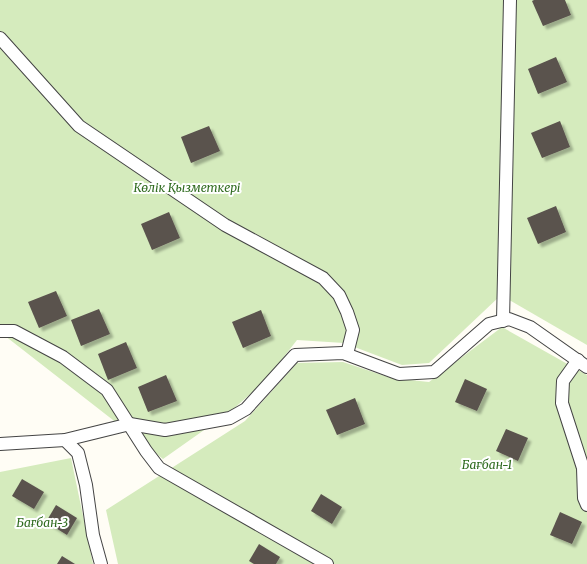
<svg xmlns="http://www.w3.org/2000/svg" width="587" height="564" font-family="Merriweather,serif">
<defs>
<filter id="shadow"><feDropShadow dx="3.5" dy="3.5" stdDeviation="1" flood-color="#0004"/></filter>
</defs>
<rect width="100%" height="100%" fill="#fffdf5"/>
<!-- green -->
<g fill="#d5ebbd">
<path d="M0,0H509L500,296L429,363L402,365L344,343L297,340L265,381L231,411L163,459L0,332Z"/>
<path d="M513,0H587V345L504,297Z"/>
<path d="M502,327L587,375V564H118L106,510L245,421L297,363L343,362L391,378L429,382Z"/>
<path d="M71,458L93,564H0V472Z"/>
</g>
<!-- building -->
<g fill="#5a524d" filter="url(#shadow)">
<path d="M534,0H565L571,15L543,26L532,1Z"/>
<path d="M556,57L567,82L538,94L528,69Z"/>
<path d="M560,121L570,147L542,158L531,133Z"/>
<path d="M209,126L220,151L191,163L181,137Z"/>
<path d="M556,206L566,232L538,244L527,218Z"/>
<path d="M169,212L180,238L152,250L141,224Z"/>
<path d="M56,291L67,316L39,328L28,302Z"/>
<path d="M99,309L110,334L81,346L71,320Z"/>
<path d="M261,310L271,336L243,348L232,322Z"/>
<path d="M126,342L137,368L108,380L98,354Z"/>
<path d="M166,375L177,401L148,412L138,387Z"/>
<path d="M465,379L487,389L477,411L455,402Z"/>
<path d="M355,398L365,424L337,435L326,410Z"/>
<path d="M506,429L528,438L518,461L496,451Z"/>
<path d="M22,479L44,492L34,509L12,496Z"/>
<path d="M321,494L342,507L332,524L311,511Z"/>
<path d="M56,505L77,518L67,535L46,522Z"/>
<path d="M560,512L582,522L572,544L550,535Z"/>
<path d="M259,544L280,557L276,564H254L249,561Z"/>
<path d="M62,556L75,564H57Z"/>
</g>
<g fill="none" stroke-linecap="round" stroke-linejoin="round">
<defs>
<g id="minor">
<path d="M0,38L79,126L225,225L323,278L339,295L347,312L353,330L347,354"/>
<path d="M503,321L510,0"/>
<path d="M0,331H14L63,357L107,390L146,451L159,468L327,564"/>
<path d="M578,360L563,381L562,403L583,468L584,498L587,505"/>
<path d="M65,440L78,453L86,485L93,535L101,564"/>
<path d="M0,444L65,440L130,424L165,430L230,418L246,409L295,355L343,353L399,374L434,372L489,324L509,319L530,327L587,367"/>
</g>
</defs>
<!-- minor casing -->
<use href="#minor" stroke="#444" stroke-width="14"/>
<!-- minor -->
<use href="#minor" stroke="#fff" stroke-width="12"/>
</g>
<g text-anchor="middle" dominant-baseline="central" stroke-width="4" stroke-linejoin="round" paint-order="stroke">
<!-- park labels -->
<g font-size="12" font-style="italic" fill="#2f6b1f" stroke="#fff">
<text x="187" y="187">Көлік Қызметкері</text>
<text x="487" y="464">Бағбан-1</text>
<text x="42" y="522">Бағбан-3</text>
</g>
</g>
</svg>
